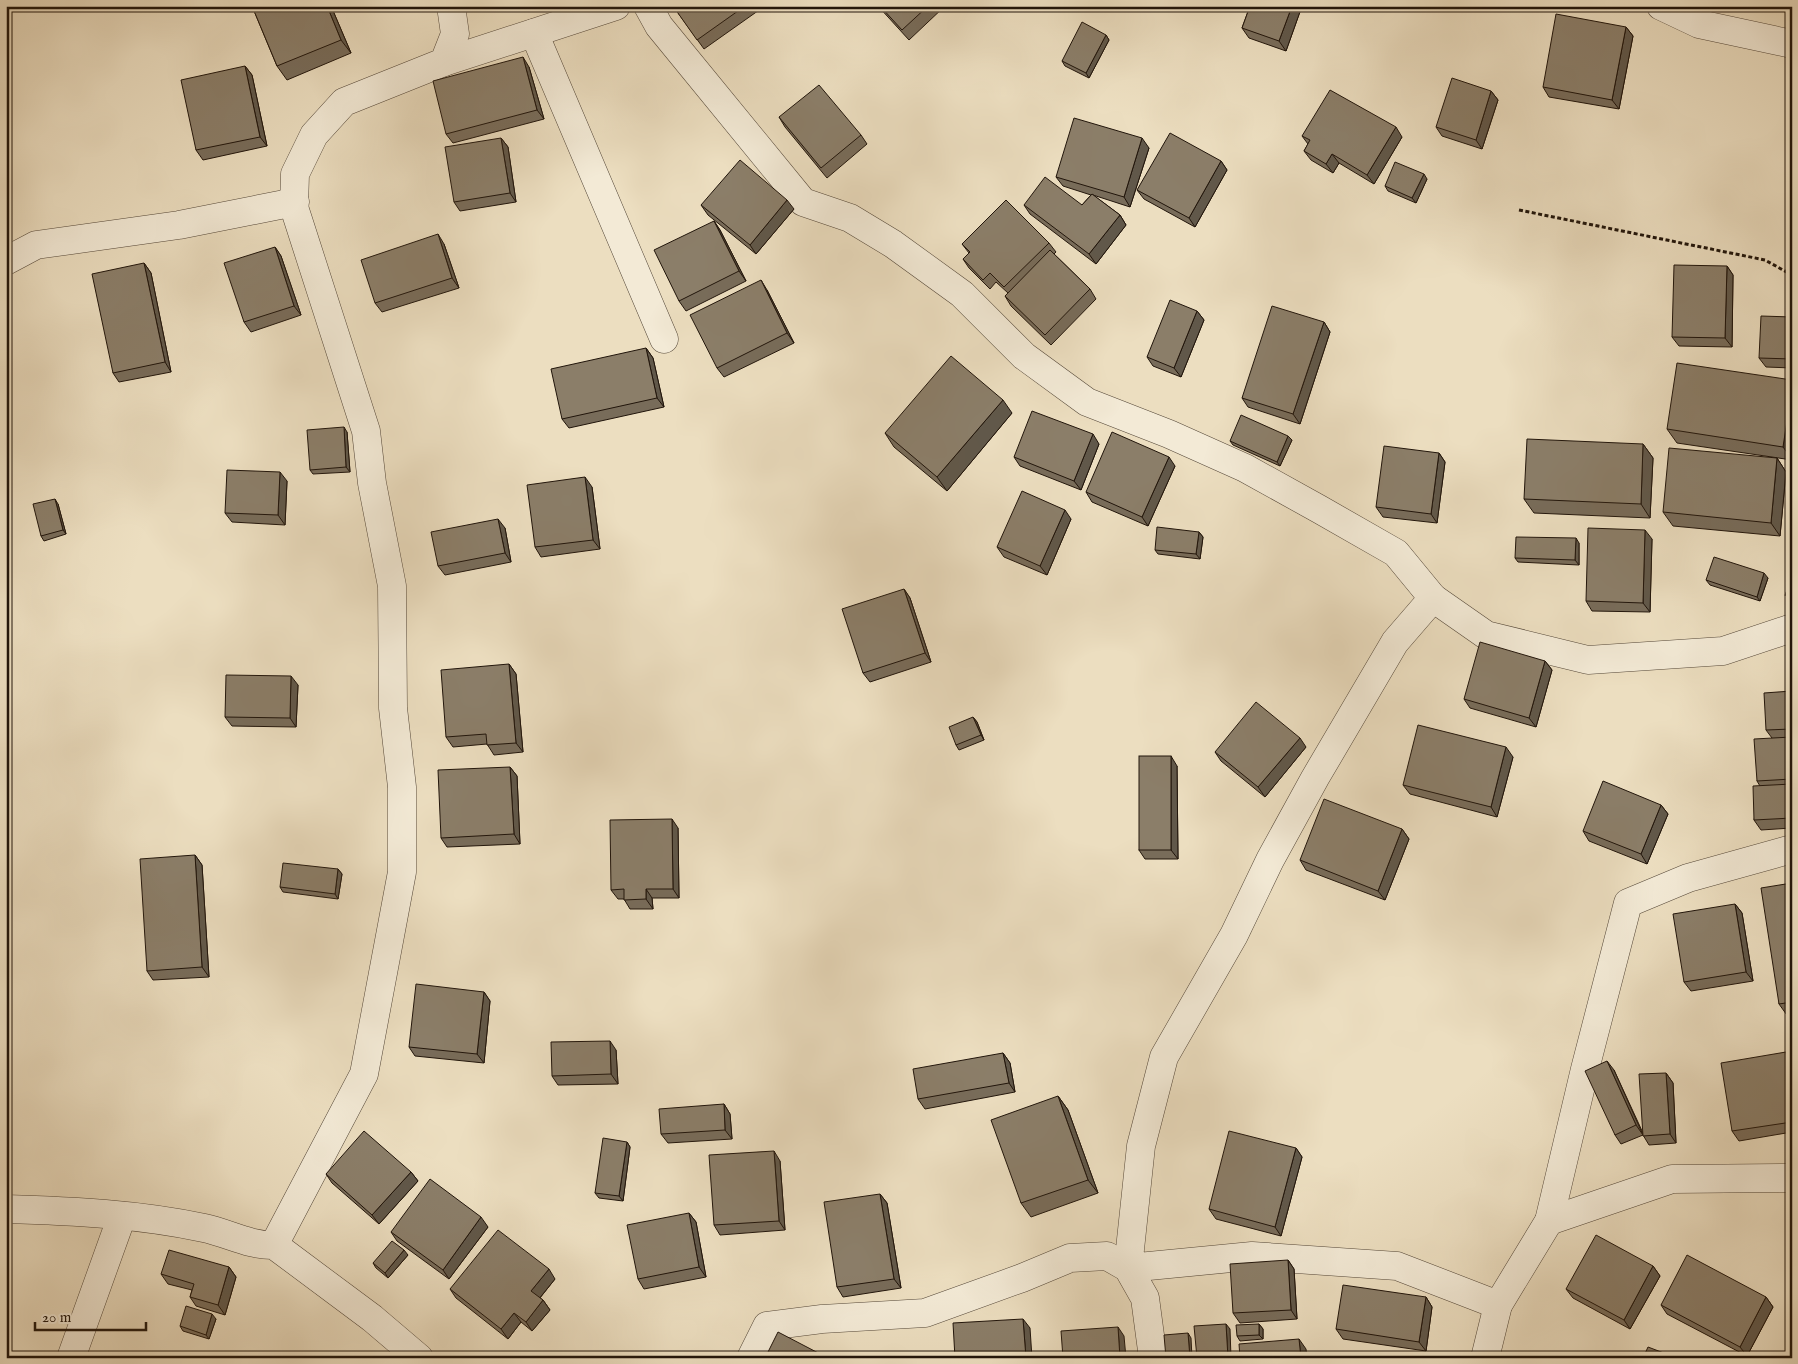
<svg xmlns="http://www.w3.org/2000/svg" width="1798" height="1364" font-family="'IM FELL English',serif">
<rect width="100%" height="100%" fill="#ecdec0"/>
<filter id="stains"><feTurbulence type="fractalNoise" baseFrequency=".004" numOctaves="4"/><feColorMatrix values="0 0 0 0 .2 0 0 0 0 .09 0 0 0 0 .02 0 0 0 .5 -.17"/></filter>
<radialGradient id="worn" r=".72"><stop offset=".6" stop-color="#630" stop-opacity="0"/><stop offset="1" stop-color="#630" stop-opacity=".3"/></radialGradient>
<g fill="none" stroke-linecap="round" stroke-linejoin="round">
<defs>
<g id="street">
<path d="M648,6L659,26L803,202L850,218L893,244L962,294L1024,356L1087,402L1169,434L1245,468L1319,509L1396,553L1433,598L1395,642L1315,778L1270,860L1234,935L1164,1057L1141,1146L1128,1268L1252,1256L1397,1266L1498,1305"/>
<path d="M1661,6L1699,24L1792,44"/>
<path d="M534,33L664,339"/>
<path d="M444,62L616,6"/>
<path d="M6,261L36,245L179,225L295,202"/>
<path d="M1433,598L1486,635L1588,660L1723,651L1792,628"/>
<path d="M6,1209C72,1211 139,1214 204,1228C228,1233 250,1246 274,1245L372,1318L419,1358"/>
<path d="M1549,1221L1672,1179L1792,1178"/>
<path d="M274,1245L364,1074L402,872V787L393,708L392,586L372,483L366,431L294,207L295,174L314,135L344,102L444,62L455,34L451,6"/>
<path d="M71,1358L122,1216"/>
<path d="M751,1358L767,1326L822,1319L925,1313L1022,1278L1070,1258L1107,1256L1128,1268L1145,1298L1153,1358"/>
<path d="M1485,1358L1498,1305L1549,1221L1585,1069L1628,903L1688,878L1792,849"/>
</g>
</defs>
<!-- street casing -->
<use href="#street" stroke="#544738" stroke-width="29"/>
<!-- path -->
<g stroke="#21150b" stroke-width="3" stroke-dasharray="4 2.5" stroke-linecap="butt">
<path d="M1519,210L1765,260L1792,275"/>
<path d="M1786,596L1792,575"/>
</g>
<!-- street -->
<use href="#street" stroke="#f3ead6" stroke-width="28"/>
</g>
<!-- wall -->
<g fill="#786c5a" stroke="#21150b">
<path d="M252,6H331L351,53L287,80L277,66Z"/>
<path d="M673,6H761L762,8L704,49Z"/>
<path d="M878,6H945L909,40Z"/>
<path d="M1250,6H1302L1286,51L1249,38L1242,28Z"/>
<path d="M1626,27L1633,36L1619,109L1549,97L1543,87Z"/>
<path d="M1106,35L1109,40L1089,78L1065,66L1062,61Z"/>
<path d="M245,66L252,75L267,146L203,160L196,150Z"/>
<path d="M529,67L544,119L453,143L446,134Z"/>
<path d="M1491,91L1498,100L1482,149L1442,136L1436,127Z"/>
<path d="M779,117L861,135L867,144L827,178L785,127Z"/>
<path d="M1302,136L1402,137L1374,184L1339,163L1333,173L1311,160L1304,151L1308,144Z"/>
<path d="M501,138L508,147L516,202L460,211L454,202Z"/>
<path d="M1149,148L1130,207L1093,195L1120,215L1126,225L1096,264L1030,214L1024,205H1082L1091,195L1063,186L1056,177Z"/>
<path d="M1221,161L1227,170L1195,227L1144,199L1137,190Z"/>
<path d="M1427,179L1416,203L1388,191L1385,186Z"/>
<path d="M701,205L794,209L756,254L708,215Z"/>
<path d="M714,221L720,230L746,281L686,311L679,301Z"/>
<path d="M1049,243L1056,252L1054,254L1090,289L1096,299L1051,345L1011,306L1005,296L1008,293L996,282L990,289L969,268L963,259L969,253L962,244Z"/>
<path d="M444,244L459,288L382,312L375,303Z"/>
<path d="M275,247L281,256L301,315L251,332L244,322Z"/>
<path d="M144,263L151,273L171,372L119,382L113,373Z"/>
<path d="M1727,266L1733,275L1732,347L1679,346L1672,337Z"/>
<path d="M767,290L794,343L724,377L717,368Z"/>
<path d="M1197,311L1204,320L1181,377L1153,366L1147,357Z"/>
<path d="M1792,317V368L1766,367L1759,358Z"/>
<path d="M1324,322L1330,332L1300,424L1248,407L1242,398Z"/>
<path d="M646,348L653,358L664,407L569,428L562,419Z"/>
<path d="M1792,380V460L1677,443L1667,429Z"/>
<path d="M1012,413L947,491L894,447L885,433Z"/>
<path d="M347,432L350,472L313,474L310,470Z"/>
<path d="M1292,440L1280,466L1233,445L1230,441Z"/>
<path d="M1099,444L1081,490L1020,466L1014,457Z"/>
<path d="M1643,444L1653,458L1650,518L1534,513L1524,499Z"/>
<path d="M1439,453L1445,462L1437,523L1383,517L1376,507Z"/>
<path d="M1777,458L1786,472L1780,536L1673,526L1663,512Z"/>
<path d="M1175,466L1148,526L1092,502L1086,492Z"/>
<path d="M287,481L285,525L232,522L225,513Z"/>
<path d="M592,487L600,549L541,557L535,547Z"/>
<path d="M58,504L66,534L44,541L41,536Z"/>
<path d="M1071,519L1047,575L1004,557L997,547Z"/>
<path d="M505,528L511,562L445,575L438,566Z"/>
<path d="M1199,532L1203,537L1200,559L1158,554L1155,550Z"/>
<path d="M1652,539L1650,612L1592,611L1586,601Z"/>
<path d="M1579,543V565L1518,562L1515,558Z"/>
<path d="M1768,578L1760,601L1710,585L1706,580Z"/>
<path d="M904,589L910,598L931,662L870,682L863,673Z"/>
<path d="M1545,661L1552,670L1536,727L1470,708L1464,699Z"/>
<path d="M509,664L516,674L523,752L494,755L487,744L453,747L446,737Z"/>
<path d="M298,685L296,727L232,726L225,717Z"/>
<path d="M1792,691V828L1761,830L1754,820L1760,786L1757,781L1772,738L1766,730Z"/>
<path d="M973,717L977,722L984,740L959,750L956,745Z"/>
<path d="M1306,747L1265,797L1221,761L1215,752Z"/>
<path d="M1513,757L1497,817L1410,794L1403,785Z"/>
<path d="M1177,766L1178,859H1145L1139,850Z"/>
<path d="M510,767L517,776L520,844L447,847L441,838Z"/>
<path d="M1661,805L1668,814L1647,864L1589,841L1583,831Z"/>
<path d="M678,828L679,898H652L653,909H630L624,899H618L611,890Z"/>
<path d="M1402,829L1409,839L1385,900L1306,870L1300,860Z"/>
<path d="M195,855L202,865L209,977L153,980L147,971Z"/>
<path d="M338,869L342,874L338,899L283,892L280,887Z"/>
<path d="M1792,883V1017L1789,1018L1779,1004Z"/>
<path d="M1735,904L1742,913L1753,981L1691,991L1684,982Z"/>
<path d="M484,992L490,1001L484,1063L415,1056L409,1047Z"/>
<path d="M616,1050L618,1084L558,1085L552,1076Z"/>
<path d="M1003,1053L1010,1063L1015,1092L925,1109L918,1099Z"/>
<path d="M1792,1060V1132L1739,1141L1732,1131Z"/>
<path d="M1614,1070L1643,1133L1666,1073L1673,1083L1676,1143L1649,1145L1643,1135L1621,1144L1615,1135Z"/>
<path d="M1058,1096L1068,1110L1098,1193L1031,1217L1021,1203Z"/>
<path d="M724,1104L730,1114L732,1139L668,1143L661,1134Z"/>
<path d="M627,1142L630,1147L623,1201L599,1198L595,1193Z"/>
<path d="M1296,1148L1302,1157L1281,1236L1216,1219L1209,1209Z"/>
<path d="M780,1161L785,1230L720,1235L714,1225Z"/>
<path d="M411,1172L418,1181L379,1224L332,1183L326,1174Z"/>
<path d="M880,1194L887,1203L901,1288L843,1297L837,1287Z"/>
<path d="M689,1213L696,1222L706,1277L644,1289L638,1279Z"/>
<path d="M488,1227L449,1279L397,1241L391,1232Z"/>
<path d="M408,1255L388,1278L376,1268L373,1263Z"/>
<path d="M1288,1260L1294,1269L1297,1319L1240,1323L1233,1313Z"/>
<path d="M1653,1266L1660,1276L1630,1329L1573,1298L1566,1289Z"/>
<path d="M229,1267L236,1277L225,1315L196,1306L190,1297L192,1290L168,1284L161,1274Z"/>
<path d="M555,1279L540,1298L543,1300L550,1310L532,1331L521,1322L508,1339L456,1298L450,1289Z"/>
<path d="M1426,1297L1432,1307L1426,1351L1343,1339L1336,1329Z"/>
<path d="M1766,1297L1773,1307L1747,1356L1667,1314L1661,1305Z"/>
<path d="M216,1319L209,1339L183,1331L180,1326Z"/>
<path d="M1259,1324L1263,1329V1339L1240,1341L1237,1336Z"/>
</g>
<!-- shaded-wall -->
<g fill="#61584a" stroke="#21150b">
<path d="M327,6H331L351,53L341,40Z"/>
<path d="M1292,6H1302L1286,51L1279,41Z"/>
<path d="M1626,27L1633,36L1619,109L1612,100Z"/>
<path d="M1106,35L1109,40L1089,78L1086,73Z"/>
<path d="M523,57L529,67L544,119L537,110Z"/>
<path d="M245,66L252,75L267,146L260,137Z"/>
<path d="M1491,91L1498,100L1482,149L1476,140Z"/>
<path d="M1396,127L1402,137L1374,184L1367,175Z"/>
<path d="M501,138L508,147L516,202L510,193Z"/>
<path d="M1142,138L1149,148L1130,207L1124,197Z"/>
<path d="M1332,154L1339,163L1333,173L1326,164Z"/>
<path d="M1221,161L1227,170L1195,227L1189,218Z"/>
<path d="M1424,174L1427,179L1416,203L1412,198Z"/>
<path d="M787,200L794,209L756,254L750,245Z"/>
<path d="M1120,215L1126,225L1096,264L1089,254Z"/>
<path d="M714,221L720,230L746,281L739,271Z"/>
<path d="M438,234L444,244L459,288L452,278Z"/>
<path d="M275,247L281,256L301,315L294,306Z"/>
<path d="M144,263L151,273L171,372L165,362Z"/>
<path d="M1727,266L1733,275L1732,347L1725,338Z"/>
<path d="M761,280L767,290L794,343L787,333Z"/>
<path d="M1197,311L1204,320L1181,377L1174,368Z"/>
<path d="M1324,322L1330,332L1300,424L1293,414Z"/>
<path d="M646,348L653,358L664,407L657,398Z"/>
<path d="M1792,388V459L1783,447Z"/>
<path d="M1003,400L1012,413L947,491L937,477Z"/>
<path d="M344,427L347,432L350,472L346,467Z"/>
<path d="M1093,434L1099,444L1081,490L1074,481Z"/>
<path d="M1288,436L1292,440L1280,466L1277,462Z"/>
<path d="M1643,444L1653,458L1650,518L1641,504Z"/>
<path d="M1439,453L1445,462L1437,523L1431,514Z"/>
<path d="M1169,457L1175,466L1148,526L1142,517Z"/>
<path d="M1777,458L1786,472L1780,536L1771,523Z"/>
<path d="M280,472L287,481L285,525L278,515Z"/>
<path d="M585,477L592,487L600,549L593,540Z"/>
<path d="M55,499L58,504L66,534L63,530Z"/>
<path d="M1065,510L1071,519L1047,575L1040,566Z"/>
<path d="M498,519L505,528L511,562L505,553Z"/>
<path d="M1645,530L1652,539L1650,612L1643,603Z"/>
<path d="M1199,532L1203,537L1200,559L1196,554Z"/>
<path d="M1576,538L1579,543V565L1575,560Z"/>
<path d="M1764,573L1768,578L1760,601L1757,597Z"/>
<path d="M904,589L910,598L931,662L925,653Z"/>
<path d="M1545,661L1552,670L1536,727L1529,718Z"/>
<path d="M509,664L516,674L523,752L516,743Z"/>
<path d="M291,676L298,685L296,727L290,718Z"/>
<path d="M973,717L977,722L984,740L981,735Z"/>
<path d="M1300,738L1306,747L1265,797L1258,787Z"/>
<path d="M1506,747L1513,757L1497,817L1491,807Z"/>
<path d="M1171,756L1177,766L1178,859L1171,850Z"/>
<path d="M510,767L517,776L520,844L514,834Z"/>
<path d="M1661,805L1668,814L1647,864L1641,854Z"/>
<path d="M672,819L678,828L679,898L673,889Z"/>
<path d="M1402,829L1409,839L1385,900L1378,891Z"/>
<path d="M195,855L202,865L209,977L202,967Z"/>
<path d="M338,869L342,874L338,899L335,894Z"/>
<path d="M646,889L652,898L653,909L646,899Z"/>
<path d="M1735,904L1742,913L1753,981L1746,972Z"/>
<path d="M484,992L490,1001L484,1063L477,1054Z"/>
<path d="M610,1041L616,1050L618,1084L611,1074Z"/>
<path d="M1786,1052L1792,1060V1086Z"/>
<path d="M1003,1053L1010,1063L1015,1092L1009,1083Z"/>
<path d="M1607,1061L1614,1070L1643,1135L1636,1125Z"/>
<path d="M1666,1073L1673,1083L1676,1143L1670,1134Z"/>
<path d="M1058,1096L1068,1110L1098,1193L1088,1180Z"/>
<path d="M724,1104L730,1114L732,1139L725,1130Z"/>
<path d="M627,1142L630,1147L623,1201L619,1196Z"/>
<path d="M1296,1148L1302,1157L1281,1236L1275,1227Z"/>
<path d="M774,1151L780,1161L785,1230L779,1221Z"/>
<path d="M411,1172L418,1181L379,1224L372,1215Z"/>
<path d="M880,1194L887,1203L901,1288L894,1279Z"/>
<path d="M689,1213L696,1222L706,1277L699,1267Z"/>
<path d="M481,1217L488,1227L449,1279L443,1270Z"/>
<path d="M404,1250L408,1255L388,1278L385,1273Z"/>
<path d="M1288,1260L1294,1269L1297,1319L1291,1310Z"/>
<path d="M1653,1266L1660,1276L1630,1329L1624,1320Z"/>
<path d="M229,1267L236,1277L225,1315L218,1305Z"/>
<path d="M549,1269L555,1279L538,1300L531,1291Z"/>
<path d="M1426,1297L1432,1307L1426,1351L1419,1342Z"/>
<path d="M1766,1297L1773,1307L1747,1356L1740,1347Z"/>
<path d="M543,1300L550,1310L532,1331L526,1322Z"/>
<path d="M514,1313L521,1322L508,1339L501,1329Z"/>
<path d="M212,1314L216,1319L209,1339L206,1335Z"/>
<path d="M1023,1319L1030,1328L1032,1358H1026Z"/>
<path d="M1226,1324L1230,1329L1231,1358H1228Z"/>
<path d="M1259,1324L1263,1329V1339L1259,1335Z"/>
<path d="M1118,1327L1124,1336L1126,1358H1120Z"/>
<path d="M1188,1333L1191,1338L1192,1358H1190Z"/>
<path d="M1299,1339L1306,1349L1307,1358H1301Z"/>
</g>
<!-- building -->
<g fill="#8b7e69" stroke="#21150b">
<path d="M252,6H327L341,40L277,66Z"/>
<path d="M673,6H745L697,40Z"/>
<path d="M880,6H928L902,30Z"/>
<path d="M1250,6H1292L1279,41L1242,28Z"/>
<path d="M1556,14L1626,27L1612,100L1543,87Z"/>
<path d="M1082,22L1106,35L1086,73L1062,61Z"/>
<path d="M523,57L537,110L446,134L433,81Z"/>
<path d="M245,66L260,137L196,150L181,80Z"/>
<path d="M1452,78L1491,91L1476,140L1436,127Z"/>
<path d="M819,85L861,135L821,168L779,117Z"/>
<path d="M1330,90L1396,127L1367,175L1332,154L1326,164L1304,151L1310,140L1302,136Z"/>
<path d="M1074,118L1142,138L1124,197L1056,177Z"/>
<path d="M1170,133L1221,161L1189,218L1137,190Z"/>
<path d="M501,138L510,193L454,202L445,147Z"/>
<path d="M740,160L787,200L750,245L701,205Z"/>
<path d="M1395,162L1424,174L1412,198L1385,186Z"/>
<path d="M1045,177L1082,205L1092,194L1120,215L1089,254L1024,205Z"/>
<path d="M1006,200L1049,243L1004,287L990,273L983,280L963,259L970,252L962,244Z"/>
<path d="M714,221L739,271L679,301L654,250Z"/>
<path d="M438,234L452,278L375,303L361,260Z"/>
<path d="M275,247L294,306L244,322L224,263Z"/>
<path d="M1050,250L1090,289L1045,335L1005,296Z"/>
<path d="M144,263L165,362L113,373L92,274Z"/>
<path d="M1674,265L1727,266L1725,338L1672,337Z"/>
<path d="M761,280L787,333L717,368L690,315Z"/>
<path d="M1170,300L1197,311L1174,368L1147,357Z"/>
<path d="M1272,306L1324,322L1293,414L1242,398Z"/>
<path d="M1761,316L1792,317V359L1759,358Z"/>
<path d="M646,348L657,398L562,419L551,369Z"/>
<path d="M951,356L1003,400L937,477L885,433Z"/>
<path d="M1677,363L1792,380V388L1783,447L1667,429Z"/>
<path d="M1032,411L1093,434L1074,481L1014,457Z"/>
<path d="M1241,415L1288,436L1277,462L1230,441Z"/>
<path d="M344,427L346,467L310,470L307,430Z"/>
<path d="M1112,432L1169,457L1142,517L1086,492Z"/>
<path d="M1527,439L1643,444L1641,504L1524,499Z"/>
<path d="M1384,446L1439,453L1431,514L1376,507Z"/>
<path d="M1669,448L1777,458L1771,523L1663,512Z"/>
<path d="M227,470L280,472L278,515L225,513Z"/>
<path d="M585,477L593,540L535,547L527,485Z"/>
<path d="M1022,491L1065,510L1040,566L997,547Z"/>
<path d="M55,499L63,530L41,536L33,504Z"/>
<path d="M498,519L505,553L438,566L431,532Z"/>
<path d="M1157,527L1199,532L1196,554L1155,550Z"/>
<path d="M1588,528L1645,530L1643,603L1586,601Z"/>
<path d="M1516,537L1576,538L1575,560L1515,558Z"/>
<path d="M1714,557L1764,573L1757,597L1706,580Z"/>
<path d="M904,589L925,653L863,673L842,609Z"/>
<path d="M1480,642L1545,661L1529,718L1464,699Z"/>
<path d="M509,664L516,743L487,745L486,734L446,737L441,670Z"/>
<path d="M226,675L291,676L290,718L225,717Z"/>
<path d="M1792,691V729L1766,730L1764,693Z"/>
<path d="M1256,702L1300,738L1258,787L1215,752Z"/>
<path d="M973,717L981,735L956,745L949,727Z"/>
<path d="M1418,725L1506,747L1491,807L1403,785Z"/>
<path d="M1792,737V779L1757,781L1754,739Z"/>
<rect x="1139" y="756" width="32" height="94"/>
<path d="M510,767L514,834L441,838L438,770Z"/>
<path d="M1603,781L1661,805L1641,854L1583,831Z"/>
<path d="M1792,784V818L1754,820L1753,786Z"/>
<path d="M1324,799L1402,829L1378,891L1300,860Z"/>
<path d="M672,819L673,889H646V899L624,900V889L611,890L610,820Z"/>
<path d="M195,855L202,967L147,971L140,859Z"/>
<path d="M283,863L338,869L335,894L280,887Z"/>
<path d="M1792,883V1002L1779,1004L1761,888Z"/>
<path d="M1735,904L1746,972L1684,982L1673,914Z"/>
<path d="M416,984L484,992L477,1054L409,1047Z"/>
<path d="M610,1041L611,1074L552,1076L551,1042Z"/>
<path d="M1786,1052L1792,1086V1122L1732,1131L1721,1063Z"/>
<path d="M1003,1053L1009,1083L918,1099L913,1069Z"/>
<path d="M1607,1061L1636,1125L1615,1135L1585,1071Z"/>
<path d="M1666,1073L1670,1134L1643,1136L1639,1074Z"/>
<path d="M1058,1096L1088,1180L1021,1203L991,1120Z"/>
<path d="M724,1104L725,1130L661,1134L659,1109Z"/>
<path d="M364,1131L411,1172L372,1215L326,1174Z"/>
<path d="M1229,1131L1296,1148L1275,1227L1209,1209Z"/>
<path d="M603,1138L627,1142L619,1196L595,1193Z"/>
<path d="M774,1151L779,1221L714,1225L709,1155Z"/>
<path d="M430,1179L481,1217L443,1270L391,1232Z"/>
<path d="M880,1194L894,1279L837,1287L824,1202Z"/>
<path d="M689,1213L699,1267L638,1279L627,1225Z"/>
<path d="M498,1230L549,1269L531,1291L543,1300L526,1322L514,1313L501,1329L450,1289Z"/>
<path d="M1596,1235L1653,1266L1624,1320L1566,1289Z"/>
<path d="M392,1241L404,1250L385,1273L373,1263Z"/>
<path d="M169,1250L229,1267L218,1305L190,1297L194,1284L161,1274Z"/>
<path d="M1687,1255L1766,1297L1740,1347L1661,1305Z"/>
<path d="M1288,1260L1291,1310L1233,1313L1230,1264Z"/>
<path d="M1343,1285L1426,1297L1419,1342L1336,1329Z"/>
<path d="M186,1306L212,1314L206,1335L180,1326Z"/>
<path d="M1023,1319L1026,1358H955L953,1323Z"/>
<path d="M1226,1324L1228,1358H1197L1194,1326Z"/>
<path d="M1259,1324V1335L1237,1336L1236,1325Z"/>
<path d="M1118,1327L1120,1358H1063L1061,1331Z"/>
<path d="M778,1332L826,1357L825,1358H765Z"/>
<path d="M1188,1333L1190,1358H1166L1164,1335Z"/>
<path d="M1299,1339L1301,1358H1240L1239,1344Z"/>
<path d="M1648,1347L1677,1358H1643Z"/>
<path d="M1380,1355L1387,1358H1379Z"/>
</g>
<!-- margin -->
<rect width="1798" height="1364" fill="none" stroke="#ecdec0" stroke-width="25"/>
<rect x="8" y="8" width="1783" height="1349" fill="none" stroke="#21150b" stroke-width="2.5"/>
<rect x="12" y="12" width="1773" height="1339" fill="none" stroke="#21150b"/>
<!-- scale -->
<path d="M35 1322v8h111v-8" fill="none" stroke="#21150b" stroke-width="2.5"/>
<text x="42" y="1322" font-size="15" fill="#21150b" stroke="#f3ead6" stroke-width="4" paint-order="stroke">20 m</text>
<rect width="100%" height="100%" filter="url(#stains)"/>
<rect width="100%" height="100%" fill="url(#worn)"/>
</svg>
